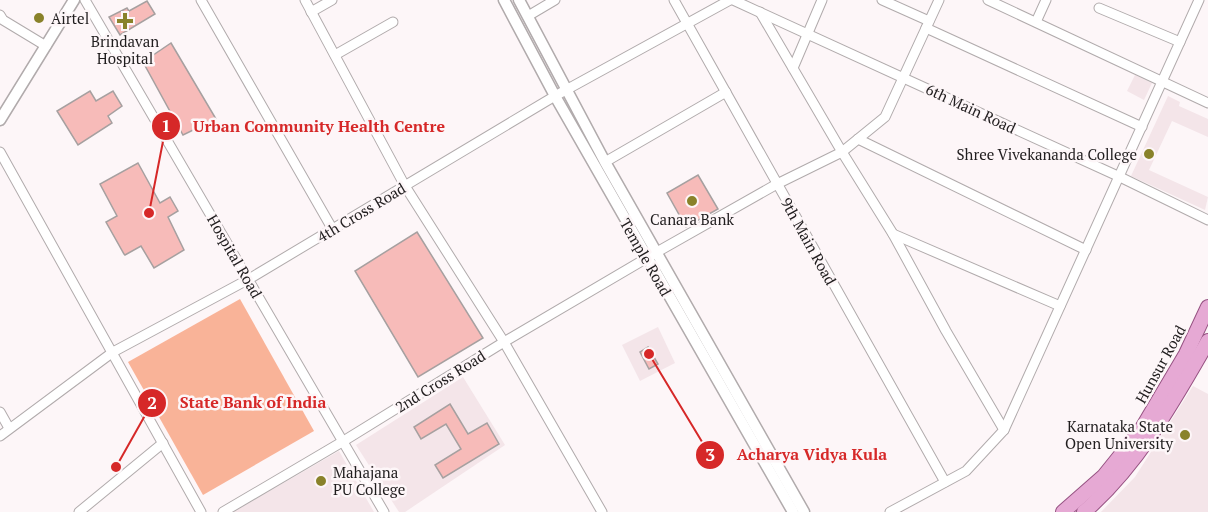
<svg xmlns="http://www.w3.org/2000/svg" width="1208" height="512" font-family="'PT Serif',serif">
<rect width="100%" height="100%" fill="#fdf6f8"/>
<!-- built -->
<g fill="#f4e5e9">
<path d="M1135,75L1152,83L1144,100L1127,91Z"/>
<path d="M1168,96L1180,102L1179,106L1208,119V137L1172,121L1149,170L1208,197L1205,210L1131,176Z"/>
<path d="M658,327L675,363L640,381L622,345Z"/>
<path d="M463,377L505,445L405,512H399L356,445Z"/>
<path d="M1193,386L1208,394V512H1101L1135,477Z"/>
<path d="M339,451L374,512H233Z"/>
</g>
<!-- green -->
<path fill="#f9b398" d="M240,299L314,431L203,495L128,362Z"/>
<!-- building -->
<g fill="#f7bbb9" stroke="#a6a0a0" stroke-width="1.5">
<path d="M147,1L155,14L120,35L109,17L127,8L129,11Z"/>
<path d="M171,43L216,119L183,135L143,62Z"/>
<path d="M90,91L96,101L113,91L122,106L108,116L112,123L78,145L57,111Z"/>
<path d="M138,163L160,203L170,197L178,211L168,217L184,250L154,268L141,246L125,255L124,254L106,222L117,216L100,184Z"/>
<path d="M698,175L718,209L686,227L667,193Z"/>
<path d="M417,232L483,338L418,377L355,271Z"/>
<path d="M648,347L658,364L649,369L640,352Z"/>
<path d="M450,404L468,434L487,423L499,444L443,478L435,465L461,449L446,424L421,439L414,427Z"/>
</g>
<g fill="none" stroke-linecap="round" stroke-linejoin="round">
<defs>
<g id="minor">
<path d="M85,0L384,512"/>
<path d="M201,0L333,230"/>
<path d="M305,0L405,186L504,342L602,512"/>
<path d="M674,0L945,482"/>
<path d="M733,0L1120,177L1208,220"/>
<path d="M882,0L929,21"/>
<path d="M988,0L1208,103"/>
<path d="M1099,8L1180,42"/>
<path d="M311,12L332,0"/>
<path d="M760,12L842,152L893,234L946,331L1004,430"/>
<path d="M0,15L3,20L46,46"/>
<path d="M528,16L555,0"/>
<path d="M1036,22L1046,0"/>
<path d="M926,28L1142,127"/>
<path d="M335,55L393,22"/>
<path d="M793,68L822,0"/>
<path d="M858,139L1086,250"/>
<path d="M0,152L201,512"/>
<path d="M605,162L726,92"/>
<path d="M893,234L1060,306"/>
<path d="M0,412L9,428"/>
<path d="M0,436L113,352L249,279L555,96L730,0"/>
<path d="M79,512L163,443"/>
<path d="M223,512L342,442L504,342L657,252L777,184L842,152L885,117L939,0"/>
<path d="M890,512L966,471L1004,430L1199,0"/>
</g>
<g id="tertiary">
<path d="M504,0L555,96L793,512"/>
<path d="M519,0L605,162L804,512"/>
<path d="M0,120L74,0"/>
</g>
<g id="primary">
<path d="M1063,512L1104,476L1141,430L1186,354L1208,307"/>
<path d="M1084,512C1138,465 1173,402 1208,341"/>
</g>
</defs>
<!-- minor casing -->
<use href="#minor" stroke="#b1abac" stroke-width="11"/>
<!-- tertiary casing -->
<use href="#tertiary" stroke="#b1abac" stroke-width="13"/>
<!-- primary casing -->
<use href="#primary" stroke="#965282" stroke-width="16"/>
<!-- minor -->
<use href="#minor" stroke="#fff" stroke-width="9"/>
<!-- tertiary -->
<use href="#tertiary" stroke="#fff" stroke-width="10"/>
<!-- primary -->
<use href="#primary" stroke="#e6a9d4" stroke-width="14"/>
</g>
<!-- markers -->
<g fill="#89822a" stroke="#fdf6f8" stroke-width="2">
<circle cx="39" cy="18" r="6"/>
<path d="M122 12h6v6h6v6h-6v6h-6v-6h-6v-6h6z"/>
<circle cx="1149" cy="154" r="6"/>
<circle cx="692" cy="201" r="6"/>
<circle cx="1185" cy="435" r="6"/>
<circle cx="321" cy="481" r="6"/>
</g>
<g text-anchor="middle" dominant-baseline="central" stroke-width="5" stroke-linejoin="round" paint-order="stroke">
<!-- poi labels -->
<g font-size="15" fill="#201d1e" stroke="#fdf6f8" text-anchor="start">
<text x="51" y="18">Airtel</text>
<text x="125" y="41" text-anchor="middle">Brindavan<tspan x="125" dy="17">Hospital</tspan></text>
<text x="1137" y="154" text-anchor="end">Shree Vivekananda College</text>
<text x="692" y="219" text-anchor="middle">Canara Bank</text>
<text x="1173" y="426" text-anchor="end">Karnataka State<tspan x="1173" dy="17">Open University</tspan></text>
<text x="333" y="472">Mahajana<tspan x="333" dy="17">PU College</tspan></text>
</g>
<!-- street labels -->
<g font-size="15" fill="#201d1e" stroke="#fdf6f8">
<text transform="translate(971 108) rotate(25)">6th Main Road</text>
<text transform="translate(361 212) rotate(-31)">4th Cross Road</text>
<text transform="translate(809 241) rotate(61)">9th Main Road</text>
<text transform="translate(235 256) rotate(60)">Hospital Road</text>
<text transform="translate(646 257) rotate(60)">Temple Road</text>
<text transform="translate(1160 364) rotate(-61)">Hunsur Road</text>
<text transform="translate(440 381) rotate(-32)">2nd Cross Road</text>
</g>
</g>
<!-- callouts -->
<path fill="none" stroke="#d62828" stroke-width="2" d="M149 213L166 126M116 467L152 403M649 354L710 455"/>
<g fill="#d62828" stroke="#fdf6f8" stroke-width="2">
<circle cx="149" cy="213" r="6"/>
<circle cx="116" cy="467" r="6"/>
<circle cx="649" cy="354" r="6"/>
<circle cx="166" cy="126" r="15"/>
<circle cx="152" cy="403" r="15"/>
<circle cx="710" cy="455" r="15"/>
</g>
<g font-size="18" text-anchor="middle" font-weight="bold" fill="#fff">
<text x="166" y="132">1</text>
<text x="152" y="409">2</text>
<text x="710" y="461">3</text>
</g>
<g font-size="16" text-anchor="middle" font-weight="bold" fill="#d62828" stroke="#fdf6f8" stroke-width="5" stroke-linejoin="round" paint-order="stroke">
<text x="319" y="132">Urban Community Health Centre</text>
<text x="253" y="408">State Bank of India</text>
<text x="812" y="460">Acharya Vidya Kula</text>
</g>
</svg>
